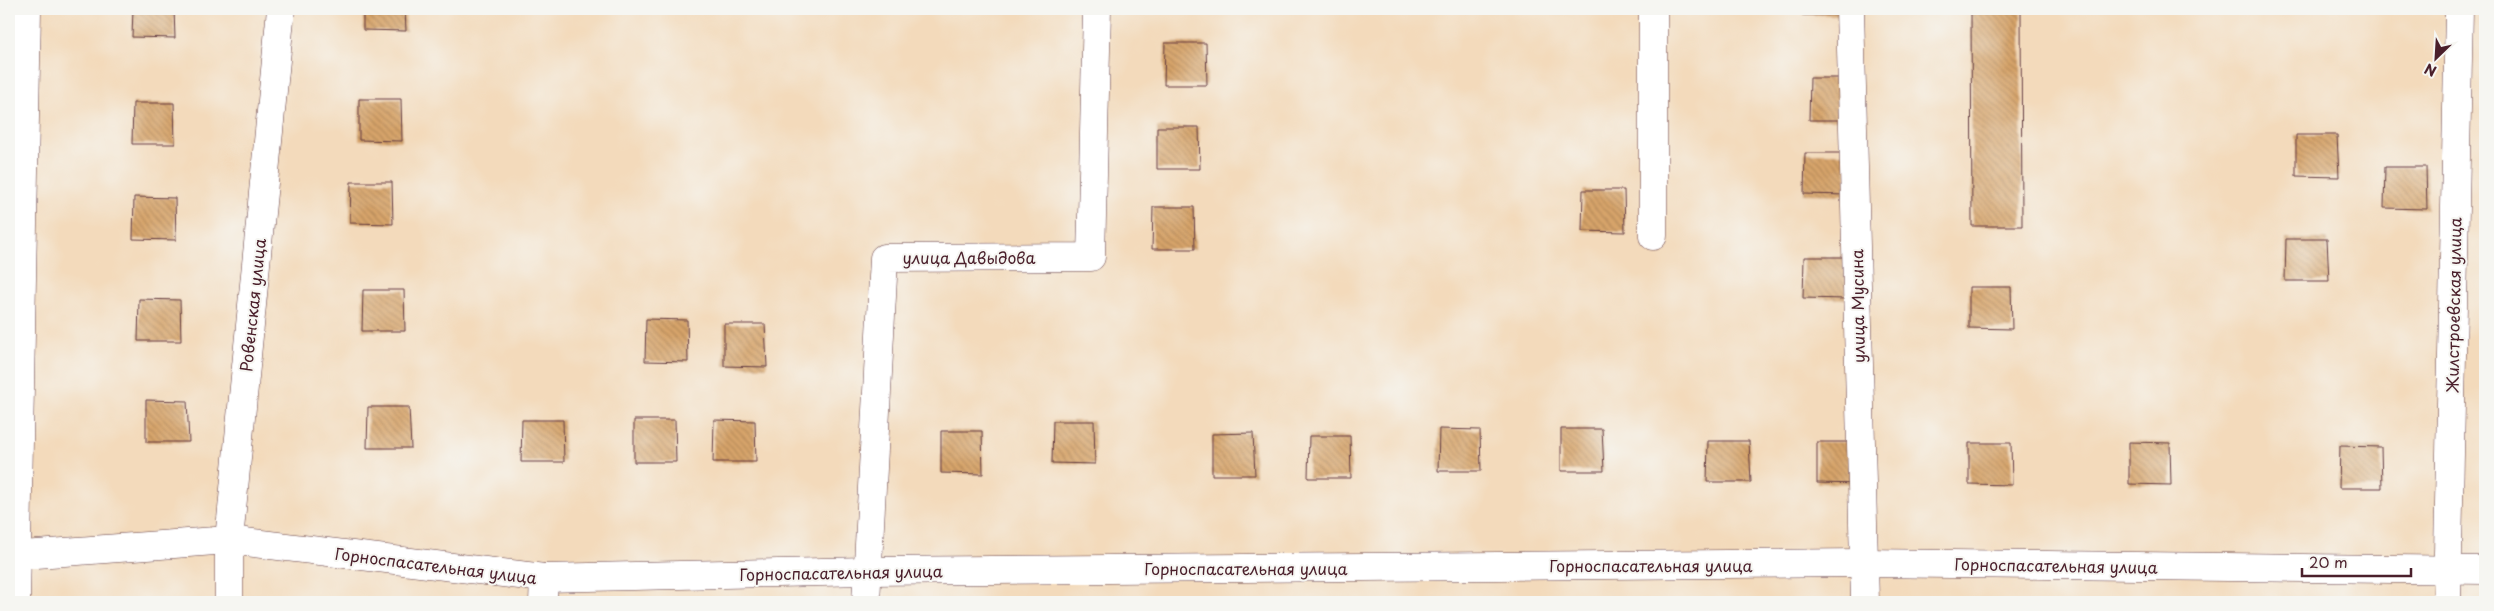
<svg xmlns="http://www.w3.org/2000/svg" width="2494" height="611" font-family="'Playpen Sans',sans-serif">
<defs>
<pattern id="building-back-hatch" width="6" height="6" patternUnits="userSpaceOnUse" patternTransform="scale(1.25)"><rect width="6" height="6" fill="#d7a46a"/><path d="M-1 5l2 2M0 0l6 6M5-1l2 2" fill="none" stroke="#b08557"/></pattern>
</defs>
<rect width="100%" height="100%" fill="#f6f6f2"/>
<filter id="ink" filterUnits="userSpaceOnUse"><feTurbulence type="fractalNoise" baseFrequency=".02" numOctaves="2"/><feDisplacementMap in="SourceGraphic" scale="10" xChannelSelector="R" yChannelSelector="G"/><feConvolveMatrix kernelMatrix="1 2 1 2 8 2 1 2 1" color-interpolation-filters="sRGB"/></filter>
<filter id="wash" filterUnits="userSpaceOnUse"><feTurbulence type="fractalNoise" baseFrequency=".0096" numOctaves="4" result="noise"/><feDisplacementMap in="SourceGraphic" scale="20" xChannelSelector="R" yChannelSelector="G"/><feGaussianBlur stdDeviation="1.12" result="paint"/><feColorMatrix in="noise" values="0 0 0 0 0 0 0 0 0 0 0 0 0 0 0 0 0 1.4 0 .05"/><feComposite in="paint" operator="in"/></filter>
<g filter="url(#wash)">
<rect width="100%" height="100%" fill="#f3dabb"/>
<g id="blocks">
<!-- building -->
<g fill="url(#building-back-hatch)">
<path d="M133,9H174L175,38L132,37Z"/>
<path d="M363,9H405L406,31L363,30Z"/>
<rect x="1803" y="9" width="43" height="6"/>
<path d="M1971,9H2021L2022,226H1972Z"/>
<path d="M2367,9H2409L2410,11H2367Z"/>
<path d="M1165,43H1206L1207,85H1164Z"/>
<path d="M1810,78H1851L1852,120H1809Z"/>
<path d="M359,99H401L402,141L359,140Z"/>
<path d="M133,103H174L175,144H132Z"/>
<path d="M1157,127H1199L1200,169H1157Z"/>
<path d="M2296,135H2337L2339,177L2296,176Z"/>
<path d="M1805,153H1846L1847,195L1804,194Z"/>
<path d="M2385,167H2426L2427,209L2384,208Z"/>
<path d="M351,182H392L393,224L350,223Z"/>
<path d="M1583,190H1624L1625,232L1582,231Z"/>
<path d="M134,197L175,198L176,240L133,239Z"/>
<path d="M1153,207H1194L1195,249H1152Z"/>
<path d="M2286,239H2327L2329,281H2285Z"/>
<path d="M1804,257H1845L1846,299L1803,298Z"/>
<path d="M1969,287H2011L2012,329L1969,328Z"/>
<path d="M363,290H404L405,331H362Z"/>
<path d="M139,299L180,300L181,341H138Z"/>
<path d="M646,319L687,320L688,362L645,361Z"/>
<path d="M724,324H765L767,367L724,366Z"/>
<path d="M146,400L187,401L189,442H146Z"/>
<path d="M368,407H409L411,448H367Z"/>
<path d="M522,420H563L564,462H521Z"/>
<path d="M634,420H675L676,462H634Z"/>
<path d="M714,420L755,421L756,462H713Z"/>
<path d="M1053,421H1094L1095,464L1052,463Z"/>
<path d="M1439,429L1480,430L1481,471H1438Z"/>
<path d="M1561,429H1602L1604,471H1561Z"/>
<path d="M941,431H982L983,474L941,473Z"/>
<path d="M1253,433L1255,475H1212V434Z"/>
<path d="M1309,436H1350L1351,478H1308Z"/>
<path d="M1708,441H1749L1751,482H1707Z"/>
<path d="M1817,442H1859L1860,484L1817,483Z"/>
<path d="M2129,442L2170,443L2171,485L2129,484Z"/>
<path d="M1969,443H2011L2012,485L1969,484Z"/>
<path d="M2340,446L2381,447L2382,488H2339Z"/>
</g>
</g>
</g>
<g filter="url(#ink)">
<use href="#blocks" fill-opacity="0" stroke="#633b41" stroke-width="1"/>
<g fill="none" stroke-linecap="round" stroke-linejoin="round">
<defs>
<g id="minor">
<path d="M1653,9V236"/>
<path d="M1850,9L1865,602"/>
<path d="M9,556L229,540L544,578L866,571L1863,563L2485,570"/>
<path d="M16,602L27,9"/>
<path d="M229,602V540L281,9"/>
<path d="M543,602L544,578"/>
<path d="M866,602L884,258L1091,257L1097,9"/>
</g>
<path id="tertiary" d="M2447,602L2459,9"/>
</defs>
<!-- minor casing -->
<use href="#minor" stroke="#633b41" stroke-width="29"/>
<!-- tertiary casing -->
<use href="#tertiary" stroke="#633b41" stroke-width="29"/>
<!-- minor -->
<use href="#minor" stroke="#fff" stroke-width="28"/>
<!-- tertiary -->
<use href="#tertiary" stroke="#fff" stroke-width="28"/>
</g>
</g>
<g text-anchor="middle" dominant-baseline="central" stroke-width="4" stroke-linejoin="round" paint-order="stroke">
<!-- street labels -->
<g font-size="16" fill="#4a1f2b" stroke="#f6f6f2">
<text x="969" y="257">улица Давыдова</text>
<text transform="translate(252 305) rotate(-84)">Ровенская улица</text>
<text transform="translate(2453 305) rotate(-89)">Жилстроевская улица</text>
<text transform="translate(1857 306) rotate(-91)">улица Мусина</text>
<text transform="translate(436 565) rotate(7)">Горноспасательная улица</text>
<text x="1651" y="565">Горноспасательная улица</text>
<text transform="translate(2056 565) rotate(1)">Горноспасательная улица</text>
<text x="1246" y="568">Горноспасательная улица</text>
<text transform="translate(841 572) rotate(-1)">Горноспасательная улица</text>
</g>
</g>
<!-- margin -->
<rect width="2494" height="611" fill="none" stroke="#f6f6f2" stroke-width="30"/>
<!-- north arrow -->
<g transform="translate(2436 58) rotate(205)" stroke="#f6f6f2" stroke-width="4" paint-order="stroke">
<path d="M0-4L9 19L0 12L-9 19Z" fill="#4a1f2b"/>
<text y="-8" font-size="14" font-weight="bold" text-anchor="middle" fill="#4a1f2b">N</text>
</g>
<!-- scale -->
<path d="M2302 568v8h109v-8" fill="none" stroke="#4a1f2b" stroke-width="2.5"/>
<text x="2309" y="568" font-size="15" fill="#4a1f2b" stroke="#f6f6f2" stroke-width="4" paint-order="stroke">20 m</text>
</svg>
